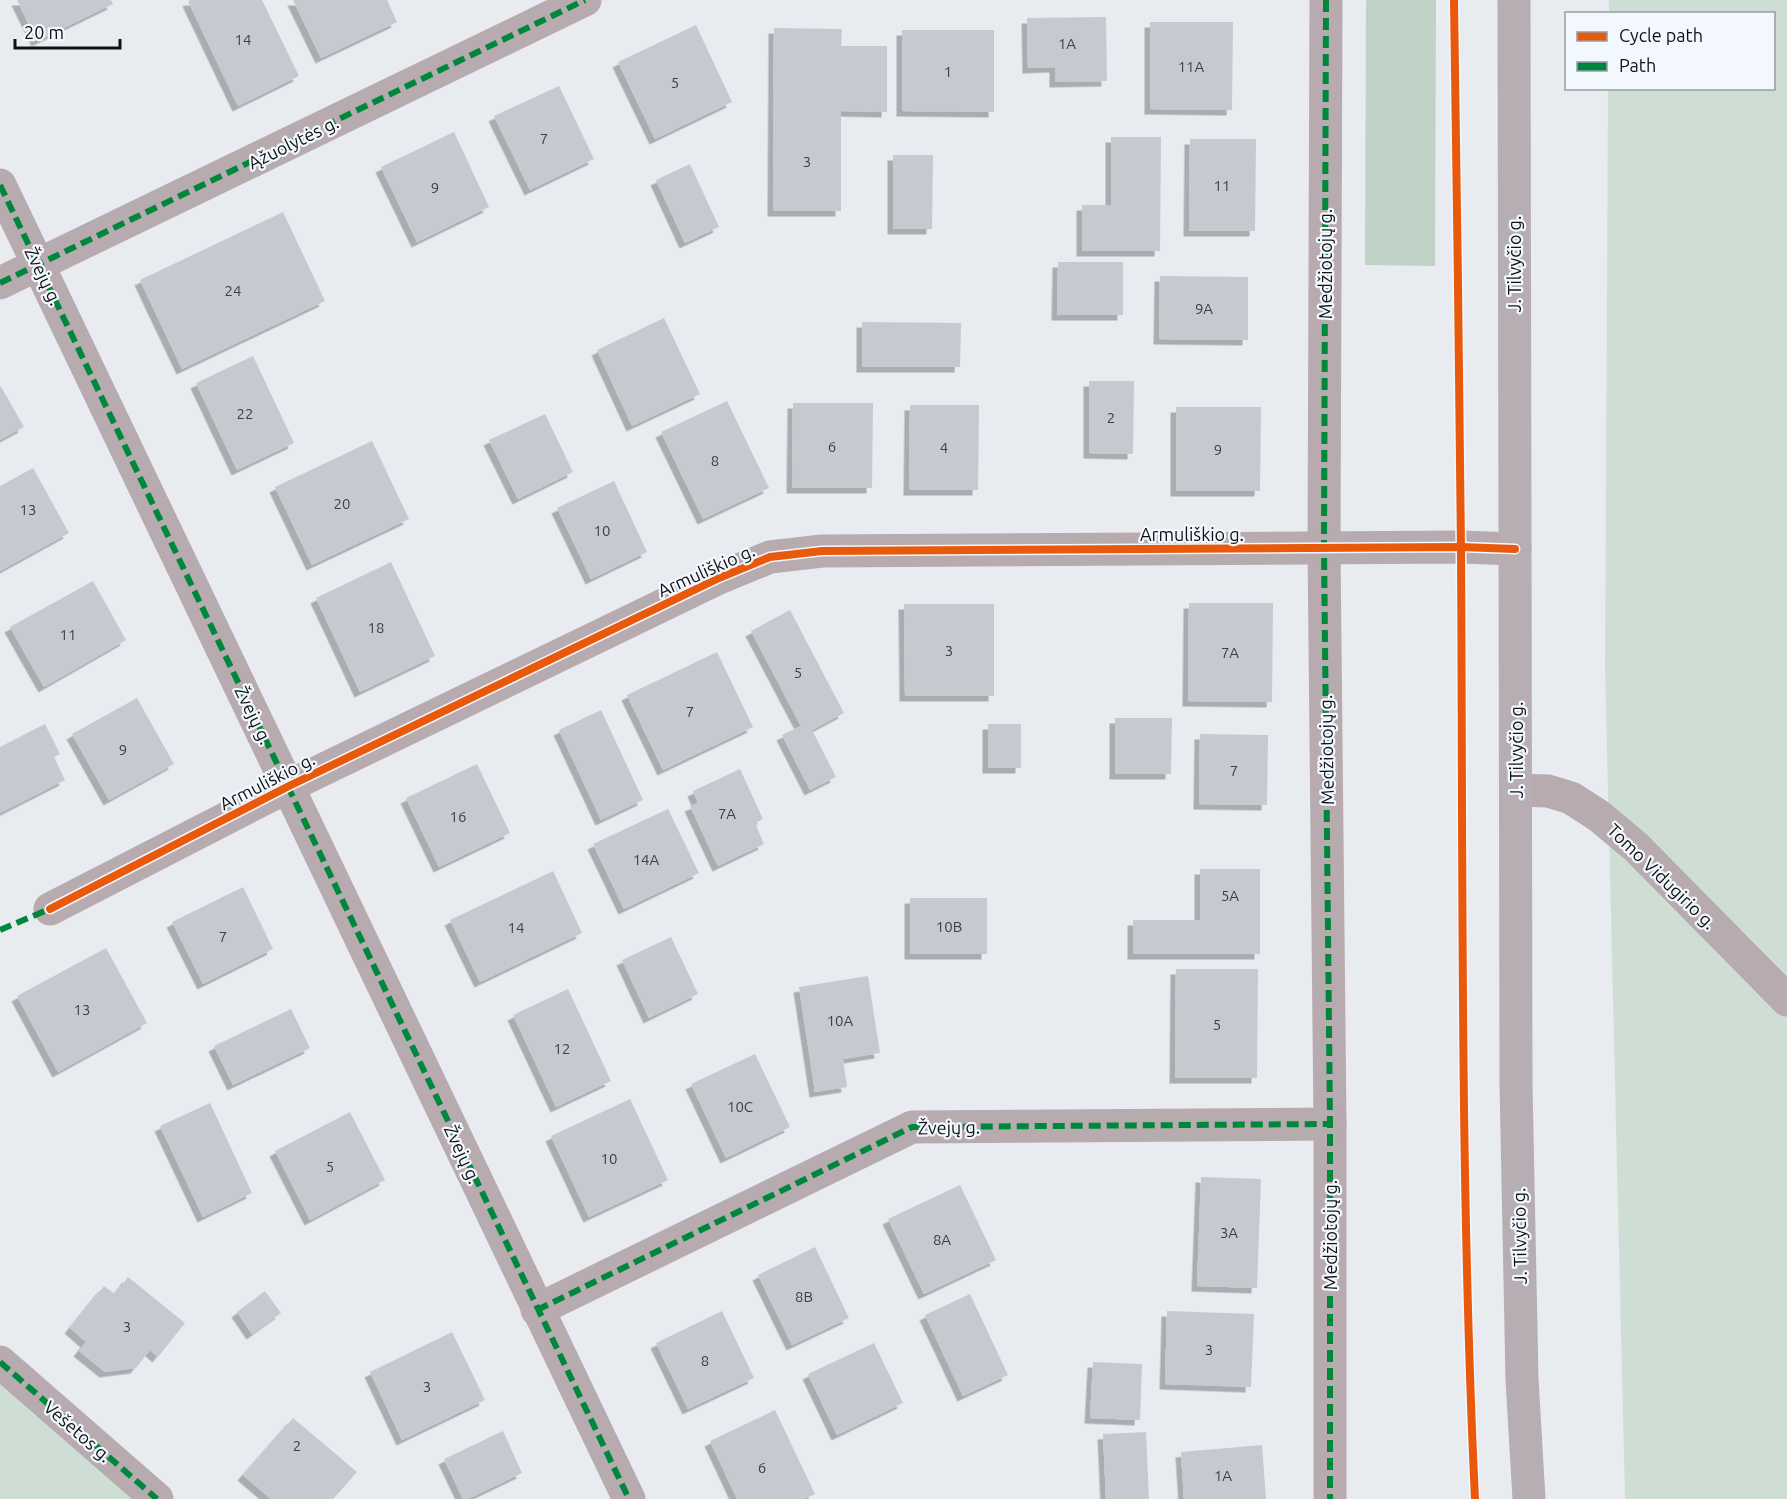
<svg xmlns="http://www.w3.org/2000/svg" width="1787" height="1499" font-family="Ubuntu,sans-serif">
<defs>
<filter id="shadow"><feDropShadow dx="-5.5" dy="5.5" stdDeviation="0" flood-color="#0004"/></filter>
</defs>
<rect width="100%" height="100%" fill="#e8ecf0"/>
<!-- green -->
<g fill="#cfded4">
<path d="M1609,0H1787V1499H1625L1605,667L1608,89L1774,88V14L1609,13Z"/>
<path d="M0,1380L136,1499H0Z"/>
</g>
<!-- forest -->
<path fill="#c0d1c5" d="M1366,0H1436L1435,266L1365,265Z"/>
<!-- building -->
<g fill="#c5cad1" filter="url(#shadow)">
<path d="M17,0H111L113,4L37,41Z"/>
<path d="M191,0H262L299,76L238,106L188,1Z"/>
<path d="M293,0H387L397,22L321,58Z"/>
<path d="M1106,17L1107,81L1055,82V67L1028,68L1027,18Z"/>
<path d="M1150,22H1233L1232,110L1150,109Z"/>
<path d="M696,25L732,102L655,139L618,62Z"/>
<path d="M774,28L842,29L841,46H887V112L841,111V211H773Z"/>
<path d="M902,30H994V112L902,111Z"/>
<path d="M559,86L594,159L530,190L494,116Z"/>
<path d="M454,132L489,207L417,242L381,167Z"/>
<path d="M1111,137H1161L1160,251H1082V205H1111Z"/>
<path d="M1190,139H1256L1255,231H1189Z"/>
<path d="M893,155H933L932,229H893Z"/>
<path d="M690,164L719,227L685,243L656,180Z"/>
<path d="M283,212L325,301L182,369L140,280Z"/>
<path d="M1058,262H1123V315H1057Z"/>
<path d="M1160,276L1248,277V340L1159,339Z"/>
<path d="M664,318L700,394L632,426L597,350Z"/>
<path d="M862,322L961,323L960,367H862Z"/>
<path d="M253,356L294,443L237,470L196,383Z"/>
<path d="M1089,381H1134L1133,454L1089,453Z"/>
<path d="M0,385L24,427L0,440Z"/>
<path d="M727,401L769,488L703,519L661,432Z"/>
<path d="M793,403H873L872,488H792Z"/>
<path d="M910,405H979L978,490H909Z"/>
<path d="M1176,407H1261L1260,491H1176Z"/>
<path d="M545,414L573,472L518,499L489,440Z"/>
<path d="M372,441L409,519L312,565L275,487Z"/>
<path d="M33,468L69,533L0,571V486Z"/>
<path d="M614,481L647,552L591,579L557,508Z"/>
<path d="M391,562L435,656L360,692L316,598Z"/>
<path d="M93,581L126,640L44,687L10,627Z"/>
<path d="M1189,603H1273L1272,702L1188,701Z"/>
<path d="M904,604H994V696H905Z"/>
<path d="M790,610L844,713L812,730L836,777L810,790L782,735L801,726L751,631Z"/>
<path d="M717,652L753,727L663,770L627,695Z"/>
<path d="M137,698L174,764L109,800L72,734Z"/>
<path d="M601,710L643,800L601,820L559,730Z"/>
<path d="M1115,718H1172L1171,774H1115Z"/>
<path d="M45,724L60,754L54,757L65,780L0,813V747Z"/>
<rect x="988" y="724" width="33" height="44"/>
<path d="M1200,734L1268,735L1267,805L1199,804Z"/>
<path d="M477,764L510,833L439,867L406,798Z"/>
<path d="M740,769L763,819L755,823L764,844L718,866L690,806L698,803L693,791Z"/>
<path d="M668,809L699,873L624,909L593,844Z"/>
<path d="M1200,869H1260V954H1133V920H1200Z"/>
<path d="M553,871L582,933L480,982L450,920Z"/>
<path d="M243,887L273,949L203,984L172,922Z"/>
<rect x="910" y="898" width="77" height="56"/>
<path d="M671,937L698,994L649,1018L622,960Z"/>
<path d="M106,948L147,1023L58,1072L17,996Z"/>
<path d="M1176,969H1258L1257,1078H1175Z"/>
<path d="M868,976L880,1053L843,1059L847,1087L815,1092L799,987Z"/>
<path d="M568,989L611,1081L556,1107L513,1015Z"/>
<path d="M291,1009L310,1048L233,1085L214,1046Z"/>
<path d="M755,1054L790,1127L726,1158L691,1084Z"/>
<path d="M630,1099L668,1180L589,1217L551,1136Z"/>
<path d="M210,1103L252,1193L203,1217L160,1126Z"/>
<path d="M350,1112L385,1180L310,1220L275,1151Z"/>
<path d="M1201,1177L1261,1179L1257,1288L1197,1286Z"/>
<path d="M960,1185L996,1260L924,1294L888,1219Z"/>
<path d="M815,1247L849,1318L792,1345L758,1275Z"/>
<path d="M128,1277L185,1323L158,1357L150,1350L136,1368L105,1372L79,1351L86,1342L70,1328L104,1286L115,1294Z"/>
<path d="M265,1291L281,1313L252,1334L237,1312Z"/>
<path d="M970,1294L1008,1375L963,1396L925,1315Z"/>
<path d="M722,1311L754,1378L688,1409L656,1343Z"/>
<path d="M1167,1311L1254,1314L1251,1387L1165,1384Z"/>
<path d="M452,1332L485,1400L402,1440L370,1372Z"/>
<path d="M874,1343L903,1403L837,1435L808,1374Z"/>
<path d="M1093,1362L1142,1364L1140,1420L1090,1418Z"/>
<path d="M775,1410L815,1494L804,1499H737L710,1441Z"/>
<path d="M293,1418L357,1472L333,1499H271L243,1475Z"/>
<path d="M503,1431L522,1473L468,1499H463L444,1459Z"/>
<path d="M1146,1432L1149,1499H1106L1103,1434Z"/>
<path d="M1262,1445L1266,1499H1184L1181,1452Z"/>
</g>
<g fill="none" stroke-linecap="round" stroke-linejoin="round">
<!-- minor -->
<g stroke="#b7abaf" stroke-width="33">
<path d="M1326,0L1324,548L1330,1124V1499"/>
<path d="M0,185L629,1499"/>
<path d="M0,283L585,0"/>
<path d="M1516,790L1548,791L1571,798L1599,816L1636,847L1787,1000"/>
<path d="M50,909L289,786L719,578L770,557L822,551L1461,547L1515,549"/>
<path d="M537,1310L912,1127L1330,1124"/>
<path d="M0,1362L157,1499"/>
</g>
<!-- major -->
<path stroke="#b6aeb2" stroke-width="33" d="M1514,0L1516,1084L1522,1379L1529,1499"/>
<!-- quiet -->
<g stroke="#00873e" stroke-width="6" stroke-dasharray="12 6" stroke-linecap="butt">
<path d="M1326,0L1324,548L1330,1124V1499"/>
<path d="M0,185L629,1499"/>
<path d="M0,283L585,0"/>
<path d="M0,930L54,907"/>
<path d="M537,1310L912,1127L1330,1124"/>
<path d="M0,1362L157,1499"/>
</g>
<defs>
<g id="cycleway">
<path d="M1454,0C1456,183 1460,367 1461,550C1463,866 1460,1183 1475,1499"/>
<path d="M50,909L289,786L719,578L770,557L822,551L1461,547L1515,549"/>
</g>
</defs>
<!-- cycleway casing -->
<use href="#cycleway" stroke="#f3f8ff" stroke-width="11"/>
<!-- cycleway -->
<use href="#cycleway" stroke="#e8590c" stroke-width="8"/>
</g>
<g text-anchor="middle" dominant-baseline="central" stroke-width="4.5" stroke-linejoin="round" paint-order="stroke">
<!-- number labels -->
<g font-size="15" fill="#3c3f43">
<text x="243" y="39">14</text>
<text x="1067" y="43">1A</text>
<text x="1191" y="66">11A</text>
<text x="948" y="71">1</text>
<text x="675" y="82">5</text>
<text x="544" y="138">7</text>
<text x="807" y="161">3</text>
<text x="1222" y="185">11</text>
<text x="435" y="187">9</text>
<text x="233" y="290">24</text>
<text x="1204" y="308">9A</text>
<text x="245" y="413">22</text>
<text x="1111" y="417">2</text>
<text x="832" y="446">6</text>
<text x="944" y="447">4</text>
<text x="1218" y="449">9</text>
<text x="715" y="460">8</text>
<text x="342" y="503">20</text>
<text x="28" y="509">13</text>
<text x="602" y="530">10</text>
<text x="376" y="627">18</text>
<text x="68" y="634">11</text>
<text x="949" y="650">3</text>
<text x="1230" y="652">7A</text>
<text x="798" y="672">5</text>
<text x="690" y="711">7</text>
<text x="123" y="749">9</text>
<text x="1234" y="770">7</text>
<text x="727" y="813">7A</text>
<text x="458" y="816">16</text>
<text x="646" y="859">14A</text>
<text x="1230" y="895">5A</text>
<text x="949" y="926">10B</text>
<text x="516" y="927">14</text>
<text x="223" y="936">7</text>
<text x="82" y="1009">13</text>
<text x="840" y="1020">10A</text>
<text x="1217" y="1024">5</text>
<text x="562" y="1048">12</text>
<text x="740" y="1106">10C</text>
<text x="609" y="1158">10</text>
<text x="330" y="1166">5</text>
<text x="1229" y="1232">3A</text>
<text x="942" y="1239">8A</text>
<text x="804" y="1296">8B</text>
<text x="127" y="1326">3</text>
<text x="1209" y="1349">3</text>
<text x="705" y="1360">8</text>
<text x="427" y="1386">3</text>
<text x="297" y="1445">2</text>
<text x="762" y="1467">6</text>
<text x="1223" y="1475">1A</text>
</g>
<!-- street labels -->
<g font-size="18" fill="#0f1114" stroke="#f3f8ff">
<text transform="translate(293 142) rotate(-26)">Ąžuolytės g.</text>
<text transform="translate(1325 264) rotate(-90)">Medžiotojų g.</text>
<text transform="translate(1514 264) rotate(-90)">J. Tilvyčio g.</text>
<text transform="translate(44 276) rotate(64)">Žvejų g.</text>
<text x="1192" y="534">Armuliškio g.</text>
<text transform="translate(706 570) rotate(-24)">Armuliškio g.</text>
<text transform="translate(254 715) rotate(64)">Žvejų g.</text>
<text transform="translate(1326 750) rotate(-91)">Medžiotojų g.</text>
<text transform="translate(1516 750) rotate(-90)">J. Tilvyčio g.</text>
<text transform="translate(267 781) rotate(-27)">Armuliškio g.</text>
<text transform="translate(1662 876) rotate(44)">Tomo Vidugirio g.</text>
<text transform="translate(949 1127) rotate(-1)">Žvejų g.</text>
<text transform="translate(463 1154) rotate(65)">Žvejų g.</text>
<text transform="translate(1330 1235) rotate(-90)">Medžiotojų g.</text>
<text transform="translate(1519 1236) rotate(-91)">J. Tilvyčio g.</text>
<text transform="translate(78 1431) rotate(41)">Vešetos g.</text>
</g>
</g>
<!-- legend -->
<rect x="1565" y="12" width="210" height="78" fill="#f3f8ff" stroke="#989ca1" stroke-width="1.5"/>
<rect x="1577" y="32" width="30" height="9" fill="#e8590c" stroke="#989ca1" stroke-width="1.5"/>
<text x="1619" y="42" font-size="18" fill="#0f1114">Cycle path</text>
<rect x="1577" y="62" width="30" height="9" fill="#00873e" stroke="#989ca1" stroke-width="1.5"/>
<text x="1619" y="72" font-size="18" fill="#0f1114">Path</text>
<!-- scale -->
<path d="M15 39v9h105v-9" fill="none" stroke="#0f1114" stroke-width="3"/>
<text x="24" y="39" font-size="18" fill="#0f1114" stroke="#f3f8ff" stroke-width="4.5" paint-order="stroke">20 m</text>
</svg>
